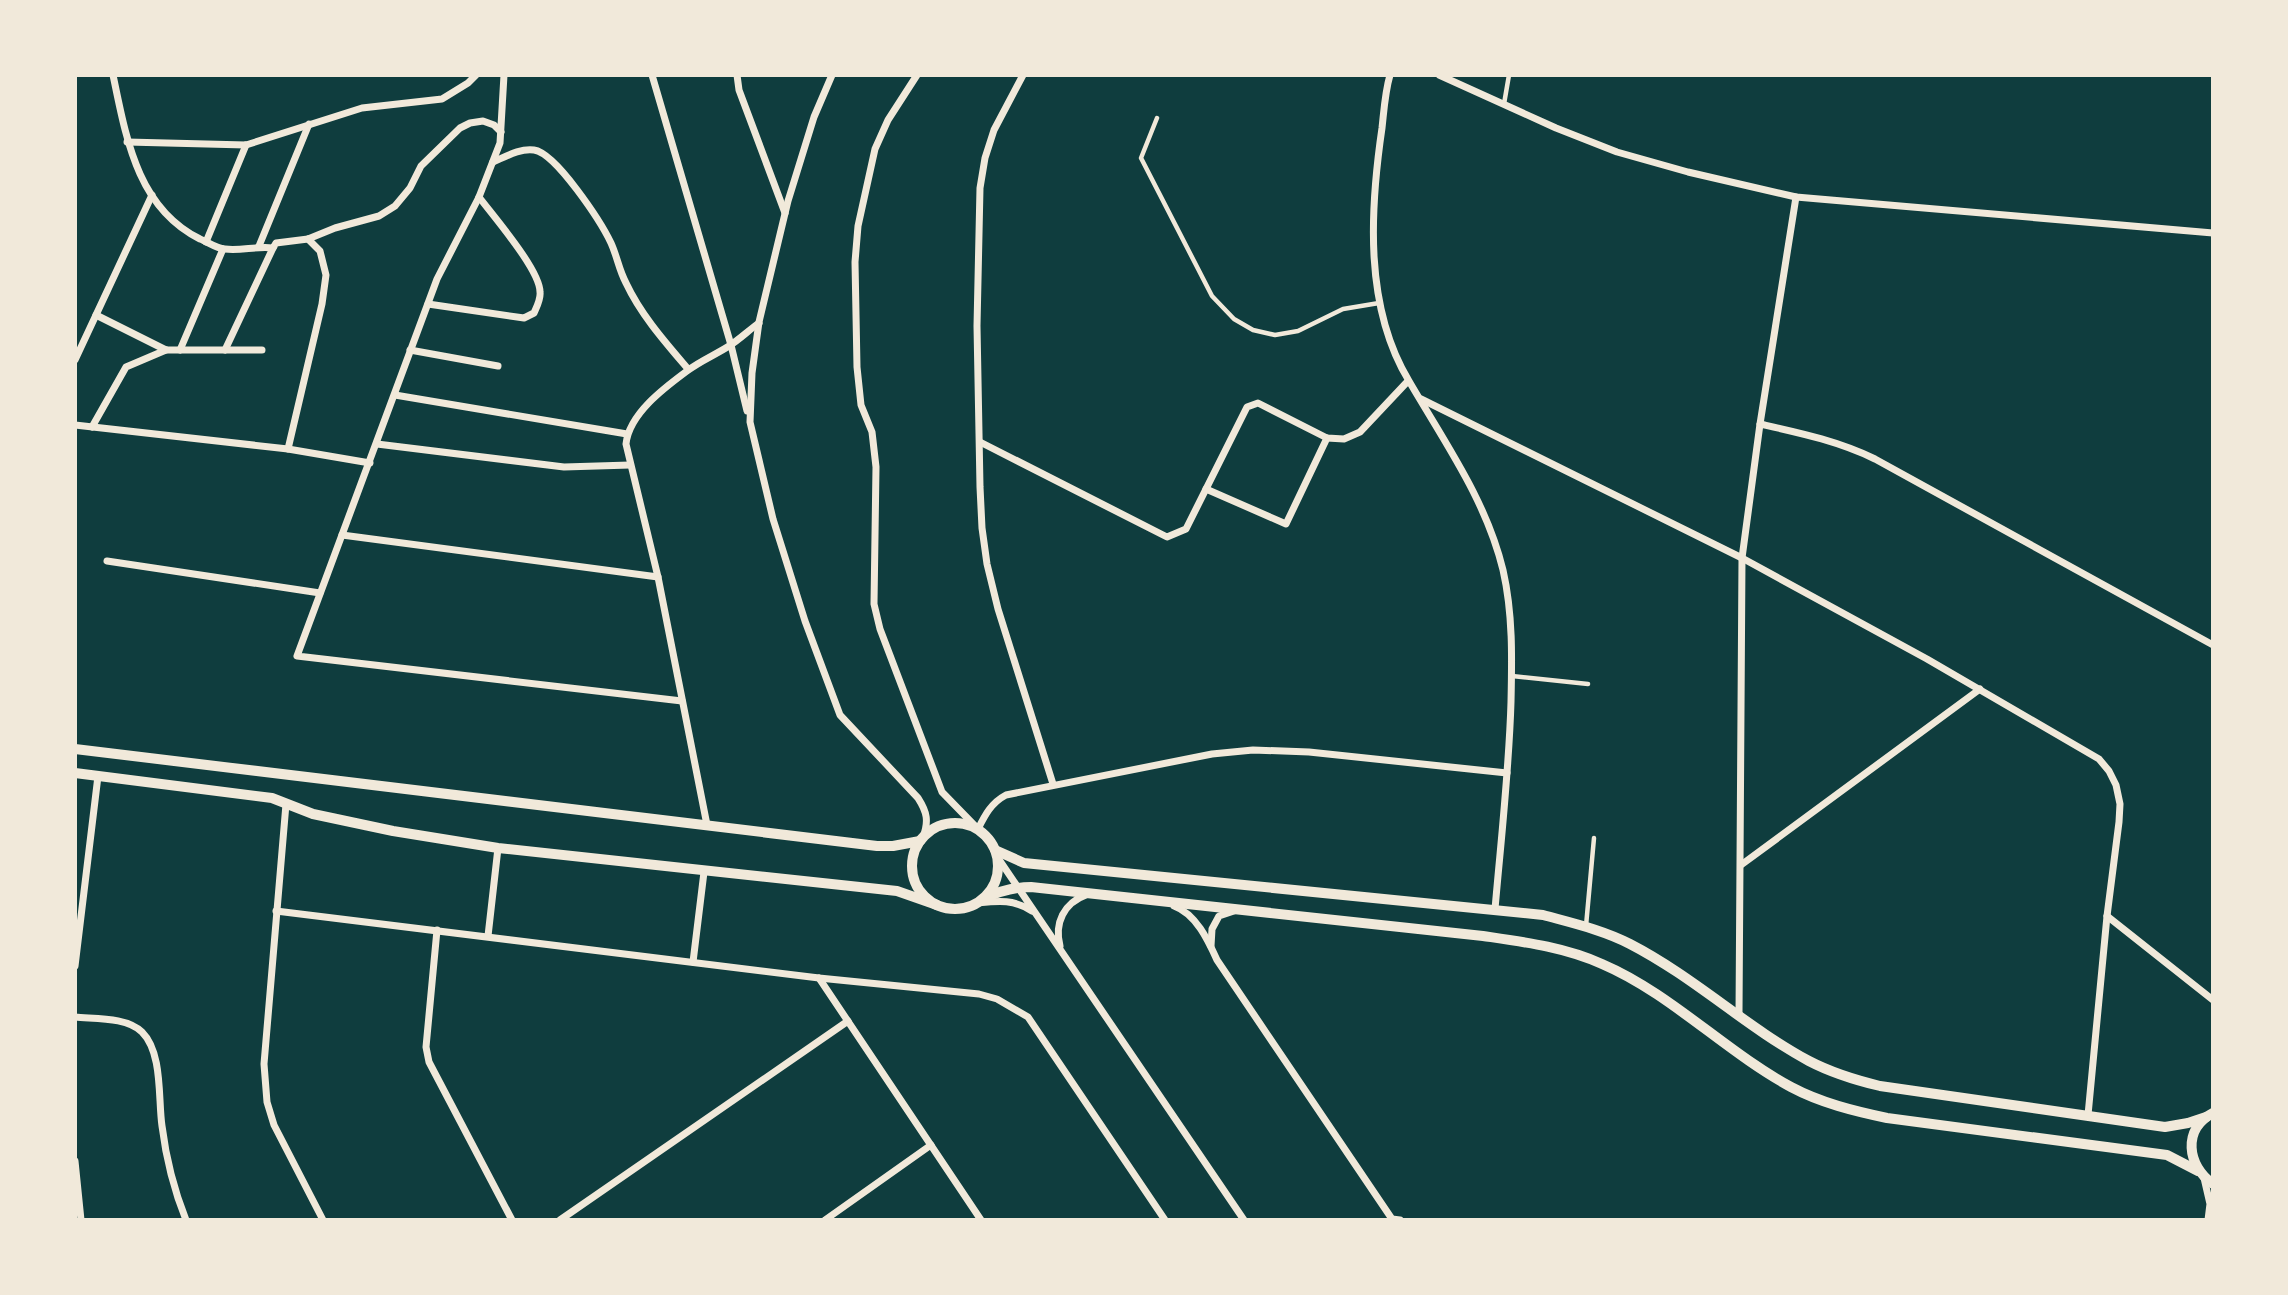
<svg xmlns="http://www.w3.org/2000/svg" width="2288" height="1295" font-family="Bitter,serif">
<rect width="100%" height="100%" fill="#0f3d3e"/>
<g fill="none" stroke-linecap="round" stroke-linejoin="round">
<!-- service -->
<g stroke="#f1e9da" stroke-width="4.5">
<path d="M1504,104L1509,75"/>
<path d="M1157,118L1141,158L1212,296L1234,319L1253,330L1275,335L1298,331L1343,309L1379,303"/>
<path d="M1512,676L1588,684"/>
<path d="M1586,926L1594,838"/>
</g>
<!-- minor -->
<g stroke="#f1e9da" stroke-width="7">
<path d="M113,75C126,137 137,208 200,239C208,242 217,249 225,249C241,251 256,246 273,248L276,243L308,239L335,228L379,216L395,206L410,188L421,166L460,128L470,123L483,121L494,125L501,132"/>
<path d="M504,75L500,143L479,197L437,279L297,656L682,701"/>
<path d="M652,75L731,345L747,411"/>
<path d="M737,75L739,90L785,213"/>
<path d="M832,75L814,117L788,201L759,322L752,373L750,422L773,519L805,621L840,715L918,798C927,812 929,821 923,837"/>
<path d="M917,75L888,120L875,149L858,226L855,262L857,367L861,405L872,432L876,467L874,604L880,629L942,792L978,829C985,815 991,803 1006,795L1212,754L1253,750L1309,752L1507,773"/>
<path d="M1023,75L994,130L985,158L980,188L977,326L980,487L982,528L987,564L998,609L1053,784"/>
<path d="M1390,75C1385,92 1384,110 1382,128C1370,210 1364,307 1409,381C1445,443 1486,500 1503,570C1513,614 1512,658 1511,702C1509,771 1501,840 1495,909"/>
<path d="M1439,75L1556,128L1617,152L1688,172L1796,197L2213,233"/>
<path d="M127,142L246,145L362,108L442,99L468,83L476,75"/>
<path d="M493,162C505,157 520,148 534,150C556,153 601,222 611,243C617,256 619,270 626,283C641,315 665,342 688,369"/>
<path d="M206,242L246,145"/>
<path d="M259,246L309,124"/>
<path d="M428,304L524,318L534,313C537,306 541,299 540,292C540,270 494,217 479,197"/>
<path d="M96,315L166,350H262"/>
<path d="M180,350L223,249"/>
<path d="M225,350L273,248"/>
<path d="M410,350L498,366"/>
<path d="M75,360L152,195"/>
<path d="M395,395L627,434"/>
<path d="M1421,399L1742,558L1927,659L2099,759L2109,771L2116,785L2120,804L2119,822L2107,916L2088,1115"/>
<path d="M1760,424C1800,433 1838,441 1875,459L2213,645"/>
<path d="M75,425L288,449L370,463"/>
<path d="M92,427L126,367L166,350"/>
<path d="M980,442L1167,537L1186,529L1247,407L1258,403L1327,438L1344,439L1360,432L1408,381"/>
<path d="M377,444L564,467L630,465"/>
<path d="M288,449L322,304L326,275L320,251L308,239"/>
<path d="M1206,489L1286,524L1327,438"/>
<path d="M342,535L658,577"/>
<path d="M107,561L320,593"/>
<path d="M286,804L264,1064L267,1102L274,1125L323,1220"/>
<path d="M707,825L658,577L626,444C629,414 664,388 687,371C700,361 715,355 729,346C740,339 749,330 759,323"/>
<path d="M998,858L1244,1220"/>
<path d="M1741,865L1980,689"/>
<path d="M977,903C998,901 1014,899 1032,911"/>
<path d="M1174,906C1196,914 1208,940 1217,960L1392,1219L1400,1220"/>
<path d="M276,911L819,978L979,994L997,999L1028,1017L1165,1220"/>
<path d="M2107,916L2213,1000"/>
<path d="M437,930L426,1047L429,1062L512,1220"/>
<path d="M488,936L498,848"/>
<path d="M1060,946C1054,923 1064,903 1086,895"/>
<path d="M1211,946L1212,929L1219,916L1234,911"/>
<path d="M693,962L704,872"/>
<path d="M75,966L98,776"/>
<path d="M819,978L981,1220"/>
<path d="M1739,1014L1742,558L1760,424L1796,197"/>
<path d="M75,1017C96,1019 127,1017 142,1032C163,1053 158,1099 162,1126C166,1158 174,1190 186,1220"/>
<path d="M75,1161L81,1220"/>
<path d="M2204,1178L2210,1204L2208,1220"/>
<path d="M560,1220L848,1021"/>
<path d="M825,1220L931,1145"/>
</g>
<!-- secondary -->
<g stroke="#f1e9da" stroke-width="10">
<path d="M75,749L877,846H893L920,841"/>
<path d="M75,773L272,798L313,814L393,831L498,848L897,891L937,905"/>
<circle cx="955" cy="866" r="43"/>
<path d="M995,850L1024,863L1543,915C1572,923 1603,930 1630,944C1694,977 1746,1027 1809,1061C1832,1073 1855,1080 1880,1086L2165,1127L2188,1123L2206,1117"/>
<path d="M985,898C1000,891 1014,887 1031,887L1483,936C1524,942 1564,947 1602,964C1670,993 1726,1052 1791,1087C1821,1103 1854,1111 1887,1118L2167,1155L2198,1171"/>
<path d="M2213,1113C2182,1129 2187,1166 2213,1184"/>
</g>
</g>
<!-- border -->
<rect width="2288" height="1295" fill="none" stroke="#f1e9da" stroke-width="154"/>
</svg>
